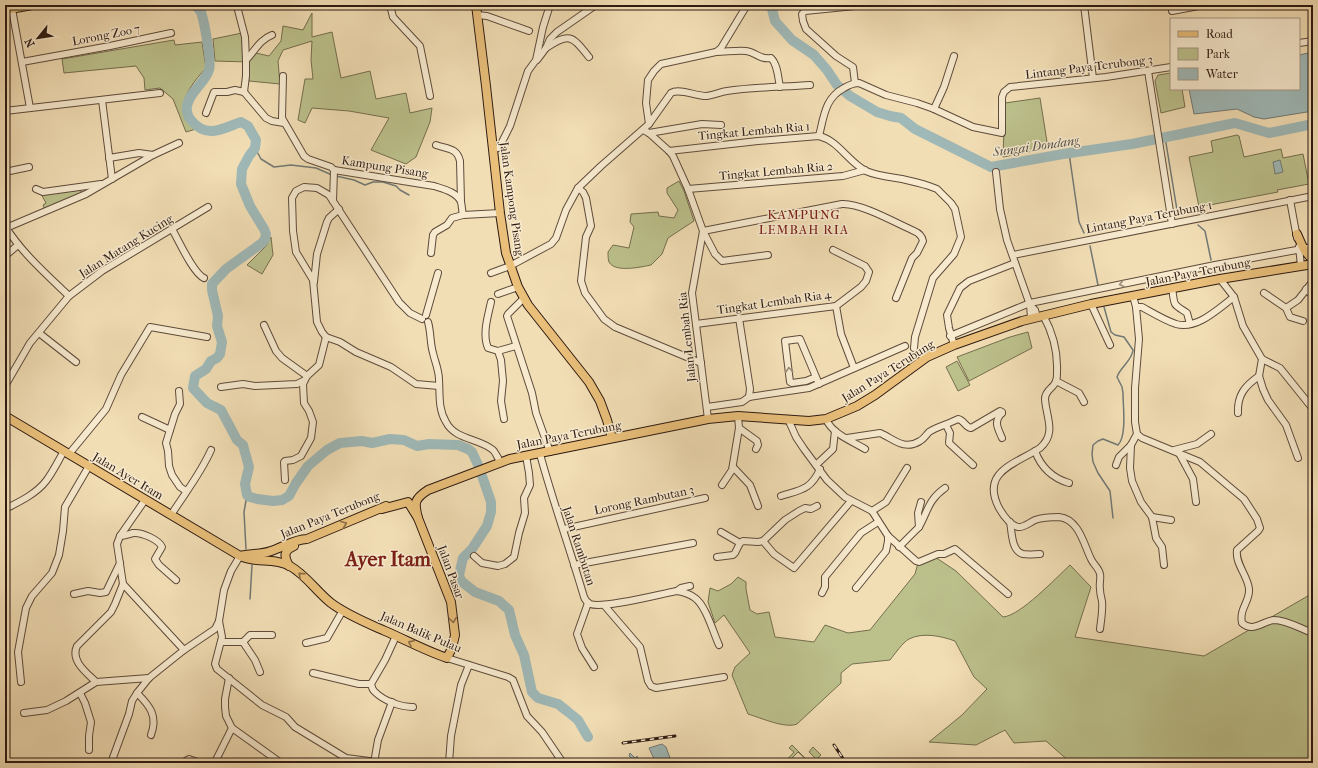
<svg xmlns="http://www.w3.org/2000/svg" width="1318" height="768" font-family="'IM FELL French Canon',serif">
<rect width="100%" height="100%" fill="#f2deb5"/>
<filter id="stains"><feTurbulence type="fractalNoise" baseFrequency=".005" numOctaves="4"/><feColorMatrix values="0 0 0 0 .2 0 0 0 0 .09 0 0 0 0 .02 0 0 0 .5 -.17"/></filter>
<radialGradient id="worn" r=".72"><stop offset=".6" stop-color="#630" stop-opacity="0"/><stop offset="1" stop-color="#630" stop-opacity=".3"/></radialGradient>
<!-- green -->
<g fill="#bcc18c" stroke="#746e4f">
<path d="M312,13V37L332,32L341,78L370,71L376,99L406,93L410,113L432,108L430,122L416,157L406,164L371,150L389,118L349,111L312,108L305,123L298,120L305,79H313L311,60L312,41L283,50L278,61L280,84L249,81L248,62L215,61L213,39L242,33L244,52L256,53L269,56L281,41L283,26L303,30Z"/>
<path d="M174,40L175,45L202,42L206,68C196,79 180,97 185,113C186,120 191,124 196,129L186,132L173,99L160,88L145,90L144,78L136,66L64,73L62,59Z"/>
<path d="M1171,73V89H1182L1185,107L1161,113L1155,81L1158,75Z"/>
<path d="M1040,98L1048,148L1003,157L1005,103Z"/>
<path d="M1237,135L1239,136L1244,157L1281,149L1283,158L1303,154L1309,184L1277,190L1278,192L1199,207L1189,157L1213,152L1211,141Z"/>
<path d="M679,181L684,191L694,221L668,238L662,254L651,265C641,267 615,273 609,262C608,260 608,255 608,252L613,245L629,248L634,227L630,222L631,214L658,212L659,216L674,218L678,210L667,193V188Z"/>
<path d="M79,190L81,191V194L45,210L43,205L46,203L41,194Z"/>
<path d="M271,237L273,255L262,274L247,265L266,246Z"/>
<path d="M1028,332L1032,348L969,381L957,357L1010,337Z"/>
<path d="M957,361L970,385L958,391L946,367Z"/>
<path d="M935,557L956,571L1003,617C1020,616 1056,578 1070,565L1091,587L1075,637L1204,656L1313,593V763H1071L1046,741L1014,743L1005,730L976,745L929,742L962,715L987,689L974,677L955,641C941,636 923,632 909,639C903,642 894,655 890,660L852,664L841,673V683L797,724C786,729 761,718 748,714L732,675L735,667L750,653L724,615L715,623L708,602L710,588L718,591L731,584L738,577L746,582V589L750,610L757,614L769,612L775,637L814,642L825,625L848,633L870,630L915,574L918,563Z"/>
<path d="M792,745L810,763L798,752L787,763H784L794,752L789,748Z"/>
<path d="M813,747L821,755L812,763L816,759L809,752Z"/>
</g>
<!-- water -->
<g fill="#9fb9b8" stroke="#717976">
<path d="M1313,52V111L1264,119L1254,117L1237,109L1194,114L1189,89H1299V55Z"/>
<path d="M1280,160L1283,172L1275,174L1273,162Z"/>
<path d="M662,744L666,747L670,758L662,761H655L649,748Z"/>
<path d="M630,753L635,758L637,756L640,763H621L627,760L630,763L632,759L629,756Z"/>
</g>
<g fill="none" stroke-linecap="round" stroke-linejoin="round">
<!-- stream -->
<g stroke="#717976" stroke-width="1.5">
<path d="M1165,137L1177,210L1183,215"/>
<path d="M255,148L261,159L274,167L291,165L316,168L332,175"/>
<path d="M1069,153L1079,222L1084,233"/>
<path d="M336,176L354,180L365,185L373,182H383L396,186L400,190L409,195"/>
<path d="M1198,225L1205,231L1211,260"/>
<path d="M1090,246L1098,285"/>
<path d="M1104,307L1111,332L1115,335L1124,337L1133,350C1132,361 1120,367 1117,377L1122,387L1123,393C1123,406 1127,436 1118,445L1103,439L1098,441L1093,445L1092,454L1093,462L1098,473L1110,491L1113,518"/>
<path d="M246,549L244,512L247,495"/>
<path d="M250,599L252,565"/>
</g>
<!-- river -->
<g stroke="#9fb9b8" stroke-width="10">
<path d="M195,5C197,7 199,10 201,12C204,21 212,62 209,70C205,83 189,92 187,106C186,111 188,117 191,120C207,140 223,128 241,122L248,126L256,140L255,148L249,156L242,169L241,184L250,206L264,229L266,234L265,239L262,243L226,269L212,284V290L218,316L217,326L222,342L220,354L217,358L211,361L206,369L195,376L193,388L207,403L221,410L237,440L243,445L249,467L245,484L247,495L250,497L257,499L273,501L282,500L289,496L296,483L308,466L327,450L340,443L362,441L372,443L390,439L404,440L417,446L429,444L458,445L468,449L472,452L479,467L491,502V512L487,526L472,549L463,558L459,575L461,581L475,592L499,601L509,610L515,635L524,655L532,692L538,698L558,704L567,711L578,720L588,737"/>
<path d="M771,5L775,21L792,40L814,55L827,70L837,85L850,96L877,112L890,116L901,118L915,129L991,167L1063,154L1132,144L1235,123L1269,133L1313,124"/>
</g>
<defs>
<g id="minor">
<path d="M390,5L393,17L420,46L430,96"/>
<path d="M1084,5L1093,78"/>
<path d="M1311,5L1313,12"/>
<path d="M12,9L30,108"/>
<path d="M1172,11L1204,5"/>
<path d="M477,15L487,16L529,31"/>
<path d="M1299,43L1313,41"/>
<path d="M546,48C570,32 572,36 589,57"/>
<path d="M716,52C726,52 737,50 746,51C756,52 759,60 771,58C778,65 778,78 780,87"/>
<path d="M246,60C255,51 259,40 272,35"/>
<path d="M537,60L546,48L550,39L557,32L593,7"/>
<path d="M22,62L110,46L171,33"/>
<path d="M1148,71L1172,224"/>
<path d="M283,76L282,118L304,156L308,159L331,167L334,170L434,186C443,189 457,192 461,202C462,206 462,211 463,215"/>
<path d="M855,83L853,67L836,56L806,29L803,21L802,14L805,11L865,5"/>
<path d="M244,92L266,118L272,121L284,123"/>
<path d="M102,100L112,179"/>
<path d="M934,109L944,87L954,56"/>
<path d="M5,111L160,93"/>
<path d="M206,113L214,92H227L235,90L244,92L246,76V60L245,37L238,10L240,5"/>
<path d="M649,124L646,103L648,80L654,71L661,64L716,52L721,48L747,5"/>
<path d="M643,130L649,133L669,151L673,156L688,189L703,231L692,293L708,419"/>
<path d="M649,133L702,124L721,125"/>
<path d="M819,136C824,116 825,98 844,88C849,85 853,83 859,83L886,95L917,103L934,109L973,127L1002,133V97L1004,92L1010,87L1106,77L1171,67"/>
<path d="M436,145C448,149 457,148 460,161L461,201"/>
<path d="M493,149L498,148L500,146L510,126L528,71L536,60L543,27L550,5"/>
<path d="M669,151L758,141L819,136C839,141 848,162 866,171C877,176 890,177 902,179C911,181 920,183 929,186L937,189L951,203L955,209L961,237L954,254L933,278L915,337L914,348"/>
<path d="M109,158L139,153L153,155"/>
<path d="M5,172L29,167"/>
<path d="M996,172L1000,209L1007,240L1030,305L1031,318"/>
<path d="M578,188L583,192L586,198L591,226L586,237L581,281L585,293L604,319L615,327L701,363"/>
<path d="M36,189L43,192L101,184"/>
<path d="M688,189L843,176L865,170"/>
<path d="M1290,200L1297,238"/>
<path d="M333,201L334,170"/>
<path d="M5,226C22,253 46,274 69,296"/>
<path d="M6,228L86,194L153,155L179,143"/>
<path d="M172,229C179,241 193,273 204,278"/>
<path d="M1299,247L1301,266"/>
<path d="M431,253L433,235L435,232L447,225L452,218L463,215L500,213"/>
<path d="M768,255L722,261L715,254L703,231L842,204C861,203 896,223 914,231C919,233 922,236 923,241L917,253L912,258L896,298"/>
<path d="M1013,255L1313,196"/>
<path d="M5,256L18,245"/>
<path d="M491,273L510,266L551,244L556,238L566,210L578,188L601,166L649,124L671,93C679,88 696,96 706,96C714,95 720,92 727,91C753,87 784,87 810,85"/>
<path d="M1220,279L1234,297L1243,326L1262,359L1259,376L1263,389L1268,400L1286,425L1298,458"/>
<path d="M314,282L317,254L327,222L329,218L339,209"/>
<path d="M1172,288C1175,307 1172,303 1187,313L1190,324"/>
<path d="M1306,289L1313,296"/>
<path d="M1264,293L1286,308L1298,300L1313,281"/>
<path d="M498,294L518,287"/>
<path d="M524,298L508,314L507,316L532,393L536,413L550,452"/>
<path d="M491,302C488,316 482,334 488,348L498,351L501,360L503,381L501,401L504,419"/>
<path d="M1091,304L1110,345"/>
<path d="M1030,305L1035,310L1037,317"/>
<path d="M836,306L841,334L854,368"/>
<path d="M1136,307H1142C1153,313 1164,320 1176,324C1197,330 1218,309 1234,297"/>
<path d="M1286,308L1290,317L1303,321"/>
<path d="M426,315L438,273"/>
<path d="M1043,315C1053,333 1058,351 1057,372C1057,374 1057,379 1056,381C1054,388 1045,390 1045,399C1046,417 1057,433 1040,448C1016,464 980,471 999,508C1003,515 1010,525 1018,527C1024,528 1030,522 1035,520C1041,518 1053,517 1059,517C1079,519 1084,545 1091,559C1093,564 1099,568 1100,574C1101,579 1099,584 1100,589C1100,594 1101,597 1102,601C1103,610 1101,620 1100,629"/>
<path d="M739,318L750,389L749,397"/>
<path d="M422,319L410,313L399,302L329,195L317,188L304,187L296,191L292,198L293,231L296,252L313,280L317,322L322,332L326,337L340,342L356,352L391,367L416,384L439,386"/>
<path d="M428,322C431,332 430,343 433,353C435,362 439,370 439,380C440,394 438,409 446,422C455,440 479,438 493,450C496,453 498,459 501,463"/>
<path d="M696,324L836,306L861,287L866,281L869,272L865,266L833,250"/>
<path d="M264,325L276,351L282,358L307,376"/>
<path d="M39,333L76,362"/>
<path d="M950,336L1030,303L1215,265L1313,247"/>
<path d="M954,345L949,328L947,315L960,288L969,281L1015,263"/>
<path d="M498,351L516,346"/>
<path d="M1262,359L1280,368L1313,409"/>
<path d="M816,377L806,381L792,383L790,382L785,341L800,339L819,384"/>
<path d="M1056,381L1079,393L1084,402"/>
<path d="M5,386L30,343L69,296L102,271L208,207"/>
<path d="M221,387L243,384L255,386L297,384L303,381"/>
<path d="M179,391L180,404L175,414L166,443L168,451L169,466L172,475L180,487L186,491"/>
<path d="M707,407L742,402L749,397L809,388L905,346"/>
<path d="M1002,413C993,422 998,428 1002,438"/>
<path d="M1238,413C1237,395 1245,386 1259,376"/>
<path d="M738,416L739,428L757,441L758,445L756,449"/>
<path d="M142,417L170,430"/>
<path d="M788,419L796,437L804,449L827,480L845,497L872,511L888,536L916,561L919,562L938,554H944L955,549L1008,594"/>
<path d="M826,419C832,434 852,441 865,449"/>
<path d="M946,425L950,433L949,443L973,465"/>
<path d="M1137,434L1142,438L1200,462L1244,499L1257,519L1260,528L1258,531L1237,550C1235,564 1248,576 1249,589C1250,602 1239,608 1242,623C1253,633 1263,621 1274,620C1287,620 1301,629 1313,633"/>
<path d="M847,438L880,433C894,439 904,451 920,441C924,439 926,435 929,432C938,426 949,424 958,419C964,420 965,427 971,428L1000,411L1002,412V413"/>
<path d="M1131,445L1130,468L1132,481L1141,502L1152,517L1156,538L1162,547L1164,565"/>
<path d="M1174,450L1197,444L1211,434"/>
<path d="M1035,451C1041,467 1052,478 1069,483"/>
<path d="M1179,453L1193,479L1196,502"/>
<path d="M69,454L106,409L121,375L150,327L207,337"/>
<path d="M540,454C553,502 570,549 584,597C585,600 587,602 590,604C604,609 660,594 677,591L681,588L690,586"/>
<path d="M816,465L833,449L835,431"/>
<path d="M1116,465L1119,457L1131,445L1137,434L1135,422V388L1139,339L1136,307L1133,296"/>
<path d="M733,467L750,485L758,506"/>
<path d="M285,480L284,462L285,461L293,460L301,456L311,438L313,422L309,411L304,403L303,384L307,376L319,365L326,337"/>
<path d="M722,485L732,470L739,428"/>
<path d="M781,496C800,490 811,490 820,469"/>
<path d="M5,509C19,502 36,494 46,481C53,472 58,461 64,451"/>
<path d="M872,511L886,502L907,468"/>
<path d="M171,515C185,493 201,473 211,450"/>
<path d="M1152,517L1171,520"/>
<path d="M1010,522C1012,531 1011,551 1023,554C1029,555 1035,554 1040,554"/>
<path d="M919,527C928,511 928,500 945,488"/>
<path d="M564,529L705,498"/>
<path d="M721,532L740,543"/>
<path d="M120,536C125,536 129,534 133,533C142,532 159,540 162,547L155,559L159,565L176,580"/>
<path d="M763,541L774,554L794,568L851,501"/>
<path d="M899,547L919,527L918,513L921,502"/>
<path d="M474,556L482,563L498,566L505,564L514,557L519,533L525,513L524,498L530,485L529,473L526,456"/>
<path d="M717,557L733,555L735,553L740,543L743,541L758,542L763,541L785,520L799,511L805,508L811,509L817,506"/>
<path d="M574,565L693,543"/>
<path d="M123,584L184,650"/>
<path d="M856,588L886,551L888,541V536"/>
<path d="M677,591C683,592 690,594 695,598C706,606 713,632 719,645"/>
<path d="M822,593L825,587V577L861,533L878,522"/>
<path d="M74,594L88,591L100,593L106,592L120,563"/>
<path d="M588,603L577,634L582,648L594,667"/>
<path d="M604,605L640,647L648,681L651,686L656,688L724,677"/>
<path d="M219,621L222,637L215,664L217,669L262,705L286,717L295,727L346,758L369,761H374"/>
<path d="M396,636L385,660L371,684C372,687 372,690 375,692C384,701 401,707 413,707"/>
<path d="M221,642H243L250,635H272"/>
<path d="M243,642L255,660L260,672"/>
<path d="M306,643L327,638L343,610"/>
<path d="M447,658L508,677L513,680L527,716L542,732L563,763"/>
<path d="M313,673L359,684H371"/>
<path d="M229,678L225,699V707L226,716L232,728L281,763"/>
<path d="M21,682L18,652L26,608L32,596L52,573L59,555L63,531L65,507L89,466"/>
<path d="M96,682C87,673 70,661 77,646L111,612L115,604L123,584L117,544L120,536L145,500"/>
<path d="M80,693L85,703L91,722L89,736V750"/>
<path d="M137,693C150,706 158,716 151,735"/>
<path d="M24,713L47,710L66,701L96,682L149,678"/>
<path d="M111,763L129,714L132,701L137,693L149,678L184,650L215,629L219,621L224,590L231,571L240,556"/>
<path d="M182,763L189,759L201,763"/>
<path d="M213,763L216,760L232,728"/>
<path d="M374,763L378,740L392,702"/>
<path d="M449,763L451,736L461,685L469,665"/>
</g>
<g id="major">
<path d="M476,5L486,86L500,213L506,253L518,287L528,305L589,382L600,401L607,420L612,438"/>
<path d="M5,10L32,5"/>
<path d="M1297,234C1301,243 1304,253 1313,259"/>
<path d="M5,416L240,556C257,564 272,557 290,566C306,575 317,592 331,603C347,615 367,623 385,631C406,640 426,651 447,658L452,648L455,635L451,602L418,518L408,502L382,509"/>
<path d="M418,518C414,503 414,499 428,490L510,459L708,419L738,416L809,421L826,419L857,406L875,395L927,357L954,345L1022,321L1091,304L1220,279L1313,264"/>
<path d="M240,556C250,553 261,555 271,551C283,547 295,539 307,539L386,506"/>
<path d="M289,566C284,556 283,551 294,546"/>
</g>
</defs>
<!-- minor casing -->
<use href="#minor" stroke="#5e4b3b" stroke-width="8"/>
<!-- major casing -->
<use href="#major" stroke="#2d1a12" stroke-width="10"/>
<!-- minor -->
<use href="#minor" stroke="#f7eacf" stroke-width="6"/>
<!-- major -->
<use href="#major" stroke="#e9bf7a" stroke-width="8"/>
<defs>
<g id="rail">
<path d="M623,743L675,736"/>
<path d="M834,745L846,763"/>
</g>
</defs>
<!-- rail casing -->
<use href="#rail" stroke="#2d1a12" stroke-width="3"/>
<!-- rail -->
<use href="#rail" stroke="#f7eacf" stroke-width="1.5" stroke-dasharray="4.5" stroke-linecap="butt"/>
</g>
<!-- one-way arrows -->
<defs><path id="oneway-chevron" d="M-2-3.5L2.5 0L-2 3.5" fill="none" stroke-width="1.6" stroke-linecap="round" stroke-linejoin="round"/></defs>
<g stroke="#9c8c7a">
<use href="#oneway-chevron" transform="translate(1122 284) rotate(168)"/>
<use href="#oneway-chevron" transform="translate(789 370) rotate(-96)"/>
</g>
<g stroke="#8b6c46">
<use href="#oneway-chevron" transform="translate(344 524) rotate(-22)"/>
<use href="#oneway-chevron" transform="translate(301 575) rotate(-138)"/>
<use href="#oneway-chevron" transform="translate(453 620) rotate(83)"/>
<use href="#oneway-chevron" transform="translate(411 643) rotate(-154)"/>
</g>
<g text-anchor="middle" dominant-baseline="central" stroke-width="3" stroke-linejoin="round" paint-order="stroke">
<!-- street labels -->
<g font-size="12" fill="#2d1a12" stroke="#f7eacf">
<text transform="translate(106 35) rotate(-11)">Lorong Zoo 7</text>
<text transform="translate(1089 67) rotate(-7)">Lintang Paya Terubong 3</text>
<text transform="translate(754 131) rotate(-5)">Tingkat Lembah Ria 1</text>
<text transform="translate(385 167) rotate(9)">Kampung Pisang</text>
<text transform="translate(776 171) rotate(-5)">Tingkat Lembah Ria 2</text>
<text transform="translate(512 199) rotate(82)">Jalan Kampong Pisang</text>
<text transform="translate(1149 217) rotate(-11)">Lintang Paya Terubung 1</text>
<text transform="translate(126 246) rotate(-32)">Jalan Matang Kucing</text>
<text transform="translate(1198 272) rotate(-11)">Jalan Paya Terubung</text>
<text transform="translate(774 302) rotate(-8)">Tingkat Lembah Ria 4</text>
<text transform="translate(687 337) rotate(-96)">Jalan Lembah Ria</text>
<text transform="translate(888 371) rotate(-32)">Jalan Paya Terubung</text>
<text transform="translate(569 435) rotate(-11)">Jalan Paya Terubung</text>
<text transform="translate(128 476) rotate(31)">Jalan Ayer Itam</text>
<text transform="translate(644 500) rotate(-12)">Lorong Rambutan 3</text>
<text transform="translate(330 515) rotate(-22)">Jalan Paya Terubong</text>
<text transform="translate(579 546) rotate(72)">Jalan Rambutan</text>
<text transform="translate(451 572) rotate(70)">Jalan Pasar</text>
<text transform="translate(421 632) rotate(23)">Jalan Balik Pulau</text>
</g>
<!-- water labels -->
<g font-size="13" font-style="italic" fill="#55524c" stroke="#f7eacf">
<text transform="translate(1036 146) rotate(-8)">Sungai Dondang</text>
</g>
<!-- neighbourhood labels -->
<g font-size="13" letter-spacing="1" fill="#7a1f14" stroke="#f7eacf">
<text x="804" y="214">KAMPUNG<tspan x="804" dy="15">LEMBAH RIA</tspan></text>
</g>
<!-- town labels -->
<g font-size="20" font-weight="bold" fill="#7a1f14" stroke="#f7eacf">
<text x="388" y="559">Ayer Itam</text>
</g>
</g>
<!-- margin -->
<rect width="1318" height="768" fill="none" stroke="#f2deb5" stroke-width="20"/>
<rect x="6" y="6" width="1306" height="756" fill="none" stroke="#2d1a12" stroke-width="2"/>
<rect x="10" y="10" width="1298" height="748" fill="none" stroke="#2d1a12"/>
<!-- legend -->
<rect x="1170" y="18" width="130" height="72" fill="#f7eacf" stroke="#a69783"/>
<rect x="1178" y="31" width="20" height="6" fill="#e9bf7a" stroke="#a69783"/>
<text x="1206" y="38" font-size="12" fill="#2d1a12">Road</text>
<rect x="1178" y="48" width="20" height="12" fill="#bcc18c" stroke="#a69783"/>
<text x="1206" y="58" font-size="12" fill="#2d1a12">Park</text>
<rect x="1178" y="68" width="20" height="12" fill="#9fb9b8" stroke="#a69783"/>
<text x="1206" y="78" font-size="12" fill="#2d1a12">Water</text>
<!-- north arrow -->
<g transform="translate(38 38) rotate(240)" stroke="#f7eacf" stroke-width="3" paint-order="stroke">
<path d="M0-3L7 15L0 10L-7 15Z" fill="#2d1a12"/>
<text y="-6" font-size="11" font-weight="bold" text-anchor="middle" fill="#2d1a12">N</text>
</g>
<rect width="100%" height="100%" filter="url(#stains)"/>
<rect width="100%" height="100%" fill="url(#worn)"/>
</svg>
